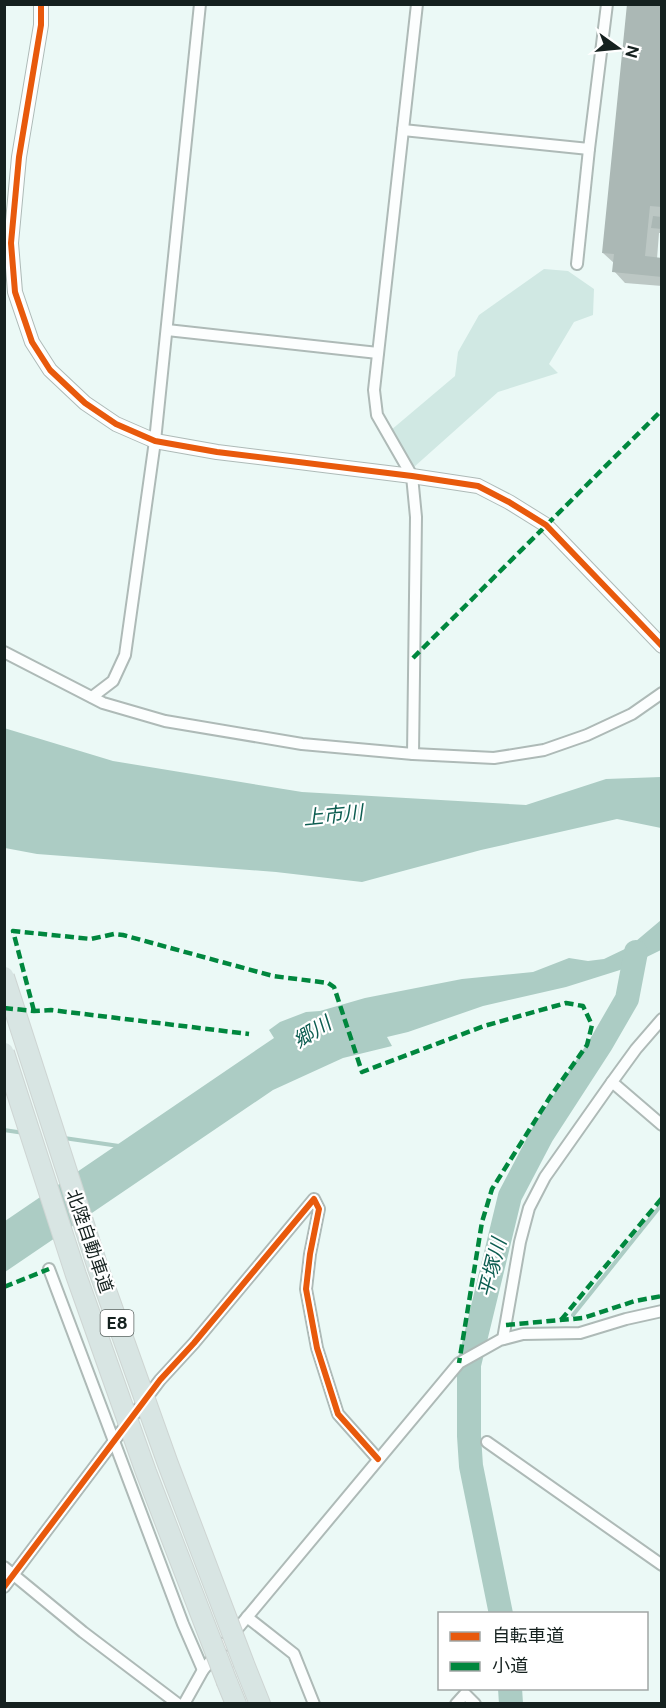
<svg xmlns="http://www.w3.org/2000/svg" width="666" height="1708" font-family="'Public Sans','Noto Sans JP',sans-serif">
<rect width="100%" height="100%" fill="#ebf9f6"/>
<!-- green -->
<path fill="#d0e8e3" d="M544,269L568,271L594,289L593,315L574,322L549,364L558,373L498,392L414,467H402L384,436L455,376L458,352L479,315Z"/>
<!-- water -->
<g fill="#acccc4">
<path d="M4,728L113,761L302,792L526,805L606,779L661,777V828L617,819L481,850L362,882L276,872L37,854L5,848Z"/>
<path d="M661,920V950L620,970L566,987L483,1006L408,1032L387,1037L392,1046L343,1058L273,1090L5,1272V1221L274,1038L269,1030L280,1022L306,1012L320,1011L365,998L462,979L533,972L569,958L588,961L604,959L629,947Z"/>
</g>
<!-- shadow -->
<path fill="#0003" d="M662,4V233H659L657,259H662V286L625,283L614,271L615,264L603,253Z"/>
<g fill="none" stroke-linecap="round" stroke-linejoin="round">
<!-- stream -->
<g stroke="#acccc4" stroke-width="4">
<path d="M4,1130L24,1133"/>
<path d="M64,1138L119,1146"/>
<path d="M573,1315L662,1204"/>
</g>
<!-- river -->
<g stroke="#acccc4" stroke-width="24">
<path d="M501,1614L471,1466L469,1436V1365L510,1196L542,1135L601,1044L627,999L636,952"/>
<path d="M510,1688L511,1704"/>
</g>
</g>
<!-- building -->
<g fill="#abb8b5">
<path d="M627,4H662V207L650,206L645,256L662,258V277L612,272L614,254L602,253Z"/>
<path d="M653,216L662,217V229L651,228Z"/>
</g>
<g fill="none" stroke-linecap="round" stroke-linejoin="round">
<defs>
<g id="minor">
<path d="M403,130L589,149L607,4"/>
<path d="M577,264L589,149"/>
<path d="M167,330L378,353"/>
<path d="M4,652L103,703L165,721L302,744L413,754L494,758L544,750L587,735L632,714L662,693"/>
<path d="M92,697L113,681L125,655L155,441L200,4"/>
<path d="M413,754L416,517L412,476L377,415L374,390L417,4"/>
<path d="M662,1019L636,1049L612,1082L662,1125"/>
<path d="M49,1269L183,1624L203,1670"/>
<path d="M503,1339L520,1242L529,1208L545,1177L612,1082"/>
<path d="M487,1442L662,1565"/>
<path d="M4,1567L83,1632L178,1704"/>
<path d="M4,1587L160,1380L194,1343L314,1199L319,1209L310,1254L306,1289L317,1348L338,1414L378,1459"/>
<path d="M247,1617L294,1654L314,1704"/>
<path d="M184,1704L203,1670L459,1363L500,1340L523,1334L580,1333L626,1319L662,1311"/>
<path d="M456,1704L465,1694L475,1704"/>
</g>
<path id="tertiary" d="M41,4V25L19,157L11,243L15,292L32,342L50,370L85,403L116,424L155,441L217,452L412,476L478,486L509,502L546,525L662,646"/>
<g id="motorway">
<path d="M244,1664L260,1704"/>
<path d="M227,1682L236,1704"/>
</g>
</defs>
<!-- minor casing -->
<use href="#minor" stroke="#aebab7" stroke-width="14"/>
<!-- tertiary casing -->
<use href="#tertiary" stroke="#aebab7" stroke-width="16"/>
<!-- motorway casing -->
<use href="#motorway" stroke="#ced5d3" stroke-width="22"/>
<!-- minor -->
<use href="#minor" stroke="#fcfefe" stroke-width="10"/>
<!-- tertiary -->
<use href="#tertiary" stroke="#fcfefe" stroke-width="14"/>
<!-- motorway -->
<use href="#motorway" stroke="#d8e5e3" stroke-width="20"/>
<defs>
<g id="motorway-bridge">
<path d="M4,977L98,1268L168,1464L244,1664"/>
<path d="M4,1053L76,1275L146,1472L227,1682"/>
</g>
</defs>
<!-- motorway-bridge casing -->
<use href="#motorway-bridge" stroke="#ced5d3" stroke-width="22" stroke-linecap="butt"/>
<!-- motorway-bridge -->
<use href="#motorway-bridge" stroke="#d8e5e3" stroke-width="20"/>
<!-- quiet -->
<g stroke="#00873e" stroke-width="4.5" stroke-dasharray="9 4.5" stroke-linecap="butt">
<path d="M413,658L662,410"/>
<path d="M4,1008L34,1011L51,1010L249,1034"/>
<path d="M34,1011L13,931L91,939L114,934L123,935L273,976L328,983L334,987L362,1072L484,1026L566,1003L583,1006L592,1025L587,1045L550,1097L492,1189L482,1222L459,1363"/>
<path d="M4,1287L49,1269"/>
<path d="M561,1320L662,1198"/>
<path d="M506,1325L583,1318L635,1301L662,1296"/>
</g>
<defs>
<g id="cycleway">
<path d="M41,4V25L19,157L11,243L15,292L32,342L50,370L85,403L116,424L155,441L217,452L412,476L478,486L509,502L546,525L662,646"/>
<path d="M4,1587L160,1380L194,1343L314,1199L319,1209L310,1254L306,1289L317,1348L338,1414L378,1459"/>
</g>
</defs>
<!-- cycleway casing -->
<use href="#cycleway" stroke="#fff" stroke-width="10"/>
<!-- cycleway -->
<use href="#cycleway" stroke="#e8590c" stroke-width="6"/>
</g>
<g text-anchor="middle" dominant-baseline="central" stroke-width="4.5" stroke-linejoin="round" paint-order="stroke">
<!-- shield labels -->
<rect fill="#fff" stroke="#5b6462" stroke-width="1.5" x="100.5" y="1310" width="33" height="26" rx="4.5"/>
<g font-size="16" font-weight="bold" fill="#15211f">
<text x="117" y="1323">E8</text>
</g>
<!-- street labels -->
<g font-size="18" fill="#15211f" stroke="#fff">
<text transform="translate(90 1241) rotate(71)">北陸自動車道</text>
</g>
<!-- water labels -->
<g font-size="20" font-style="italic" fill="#0d5d51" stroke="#fff">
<text transform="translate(333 815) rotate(-6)">上市川</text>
<text transform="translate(312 1032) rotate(-32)">郷川</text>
<text transform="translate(492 1268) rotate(-76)">平塚川</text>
</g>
</g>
<!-- border -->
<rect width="666" height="1708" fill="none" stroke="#15211f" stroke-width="12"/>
<!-- legend -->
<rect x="438" y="1612" width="210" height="78" fill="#ffffff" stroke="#a1a6a5" stroke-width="1.5"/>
<rect x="450" y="1632" width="30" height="9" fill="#e8590c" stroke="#a1a6a5" stroke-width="1.5"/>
<text x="492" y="1642" font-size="18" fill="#15211f">自転車道</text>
<rect x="450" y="1662" width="30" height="9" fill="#00873e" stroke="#a1a6a5" stroke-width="1.5"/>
<text x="492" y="1672" font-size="18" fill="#15211f">小道</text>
<!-- north arrow -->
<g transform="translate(618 48) rotate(105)" stroke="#ffffff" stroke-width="4.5" paint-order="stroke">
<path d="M0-4.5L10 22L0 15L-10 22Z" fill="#15211f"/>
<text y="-9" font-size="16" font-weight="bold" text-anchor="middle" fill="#15211f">N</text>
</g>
</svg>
